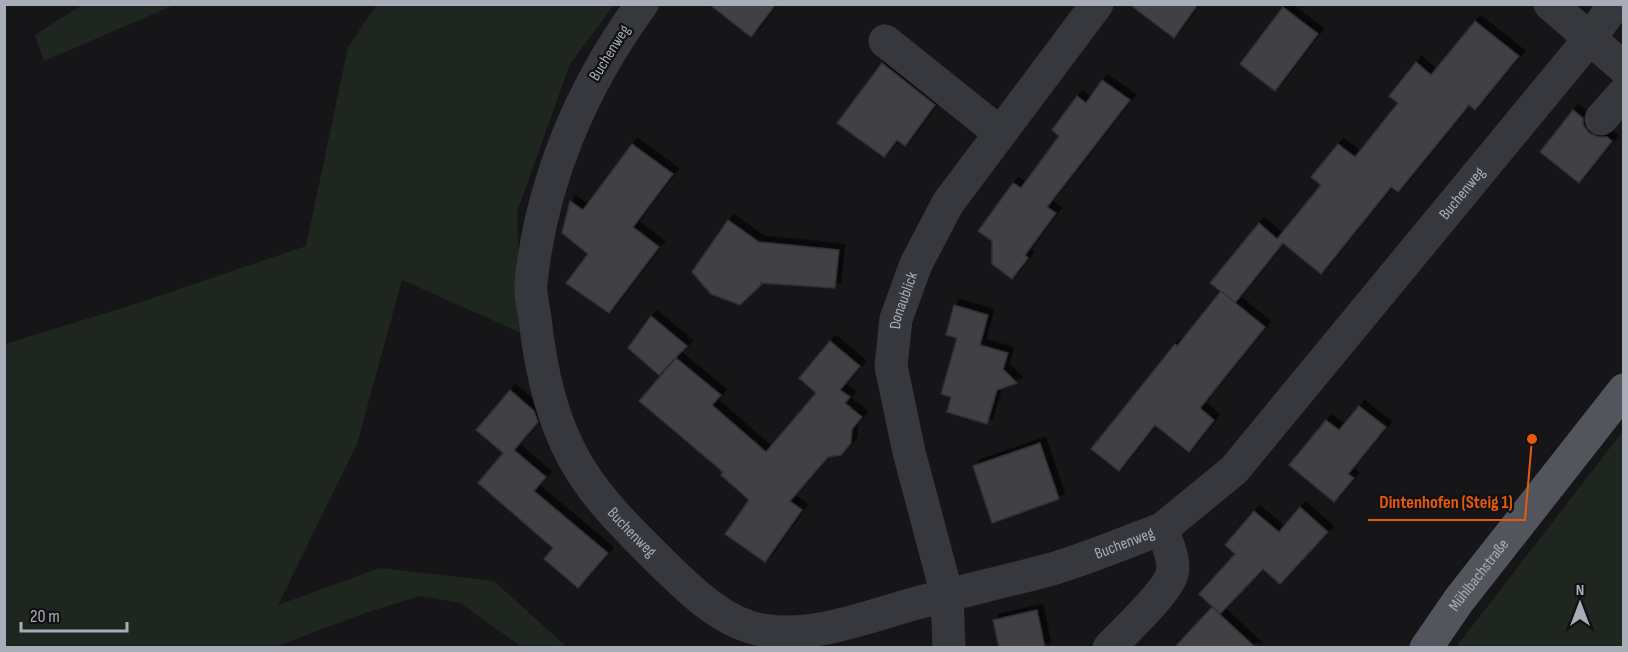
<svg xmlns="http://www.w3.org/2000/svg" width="1628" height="652" font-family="'Sofia Sans Condensed',sans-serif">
<defs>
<filter id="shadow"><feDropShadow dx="5.5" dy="-5.5" stdDeviation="0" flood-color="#0009"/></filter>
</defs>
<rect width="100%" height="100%" fill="#161618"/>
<!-- green -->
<g fill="#1e261f">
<path d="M82,5V4L174,5L44,61L35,35Z"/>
<path d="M376,5H614L570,64L517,212L521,333L402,280L357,444L278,605L380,568L494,581L567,647H522L460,603L420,596L365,613L275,647L5,648V344L135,304L306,246L348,47Z"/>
<path d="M1623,431V647H1456Z"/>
</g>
<!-- building -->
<g fill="#404145" stroke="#303034" stroke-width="1.5" filter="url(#shadow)">
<path d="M709,4H776L751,37Z"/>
<path d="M1129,4H1198L1174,38Z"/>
<path d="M1283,7L1318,34L1275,91L1240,64Z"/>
<path d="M1475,21L1519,56L1475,110L1469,105L1398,192L1391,187L1321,274L1283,243L1235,303L1210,283L1259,223L1277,239L1321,185L1311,177L1338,144L1355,157L1398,103L1389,96L1416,62L1431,75Z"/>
<path d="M882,63L935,105L905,146L897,140L884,157L837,123Z"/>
<path d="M1102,80L1130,100L1047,207L1056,213L1025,255L1028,258L1012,279L992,264V241L978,231L1013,183L1021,188L1059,136L1052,130L1077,96L1086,103Z"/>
<path d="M1573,110L1583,118V125L1589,133L1598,137H1607L1612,141L1579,183L1540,152Z"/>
<path d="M632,144L673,174L633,227L659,247L609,313L566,283L588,254L562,233L570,201L583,210Z"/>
<path d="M728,220L759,242L839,250L835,288L760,283L762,284L740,305L711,294L692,272Z"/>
<path d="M1221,291L1265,327L1200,408L1214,420L1189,452L1155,425L1119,471L1091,449L1175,344L1177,346Z"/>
<path d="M954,305L988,315L980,345L1008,353L1003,369L1017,383L997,390L987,424L947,412L951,397L941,394L957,338L946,335Z"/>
<path d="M651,316L687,346L659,375L628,348Z"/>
<path d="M830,341L860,366L840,390L850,397L845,403L862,417L852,429L851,443L841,455L828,457L790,501L802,510L765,562L725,534L749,500L721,475L723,472L639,401L676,358L721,395L712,405L766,452L816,393L799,378Z"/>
<path d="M510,390L534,411L538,422L514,450L546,477L534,491L608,553L578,588L544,559L553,548L478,483L503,453L476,430Z"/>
<path d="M1359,406L1386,427L1348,474L1354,478L1334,502L1289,465L1326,420L1339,430Z"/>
<path d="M1040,443L1059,499L992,523L973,466Z"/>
<path d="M1300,507L1328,532L1280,584L1263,569L1220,614L1199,594L1235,554L1225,545L1254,511L1279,532Z"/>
<path d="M1212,607L1256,648H1174Z"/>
<path d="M1037,610L1045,648H999L993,620Z"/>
</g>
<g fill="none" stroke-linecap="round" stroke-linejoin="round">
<!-- minor -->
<g stroke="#37383d" stroke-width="33">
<path id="s1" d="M642,4C582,86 541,182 531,283C530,294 533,306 535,318C540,365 550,415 573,457C593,494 621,522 650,551C682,582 722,627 769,631C819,637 869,616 917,603C962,591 1008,581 1052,569C1089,558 1126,542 1162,529L1234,470L1590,38L1615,4"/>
<path d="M1550,4L1624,68"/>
<path d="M885,41L1000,133"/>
<path d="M1601,119L1624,93"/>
<path id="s2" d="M949,648L947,595L909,452L891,366L896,319L916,264L948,203L1097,4"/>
<path d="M1109,648C1123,633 1168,591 1172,574C1176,560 1166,541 1162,529"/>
</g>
<!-- major -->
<path stroke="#53555c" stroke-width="33" id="s3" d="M1426,648L1459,600L1624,390"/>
</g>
<g text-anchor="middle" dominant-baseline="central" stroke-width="4.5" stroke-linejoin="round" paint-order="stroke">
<!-- street labels -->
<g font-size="16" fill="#a8adb8" stroke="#111113">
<text transform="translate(610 53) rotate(-58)">Buchenweg</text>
<text stroke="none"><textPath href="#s1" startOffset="1612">Buchenweg</textPath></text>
<text stroke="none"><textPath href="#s2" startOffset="356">Donaublick</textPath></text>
<text stroke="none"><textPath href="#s1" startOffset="580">Buchenweg</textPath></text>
<text stroke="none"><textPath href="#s1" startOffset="1120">Buchenweg</textPath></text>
<text stroke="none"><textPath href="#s3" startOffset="90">Mühlbachstraße</textPath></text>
</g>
</g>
<!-- callouts -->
<path fill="none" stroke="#e8590c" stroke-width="2" d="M1532 439L1525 520H1368"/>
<circle fill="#e8590c" stroke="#111113" stroke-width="2" cx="1532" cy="439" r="6"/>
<g font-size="18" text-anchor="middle" font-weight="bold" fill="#e8590c" stroke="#111113" stroke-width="4.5" stroke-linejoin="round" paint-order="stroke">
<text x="1446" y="508">Dintenhofen (Steig 1)</text>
</g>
<!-- border -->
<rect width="1628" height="652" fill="none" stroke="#a8adb8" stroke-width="12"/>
<!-- north arrow -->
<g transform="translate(1580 604)" stroke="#111113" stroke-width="4.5" paint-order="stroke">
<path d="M0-4.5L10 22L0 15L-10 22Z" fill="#a8adb8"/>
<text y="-9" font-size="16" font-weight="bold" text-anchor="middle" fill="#a8adb8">N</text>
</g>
<!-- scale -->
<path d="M21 622v9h106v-9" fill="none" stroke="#a8adb8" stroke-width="3"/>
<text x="30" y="622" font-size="18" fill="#a8adb8" stroke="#111113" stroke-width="4.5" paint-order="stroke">20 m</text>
</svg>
